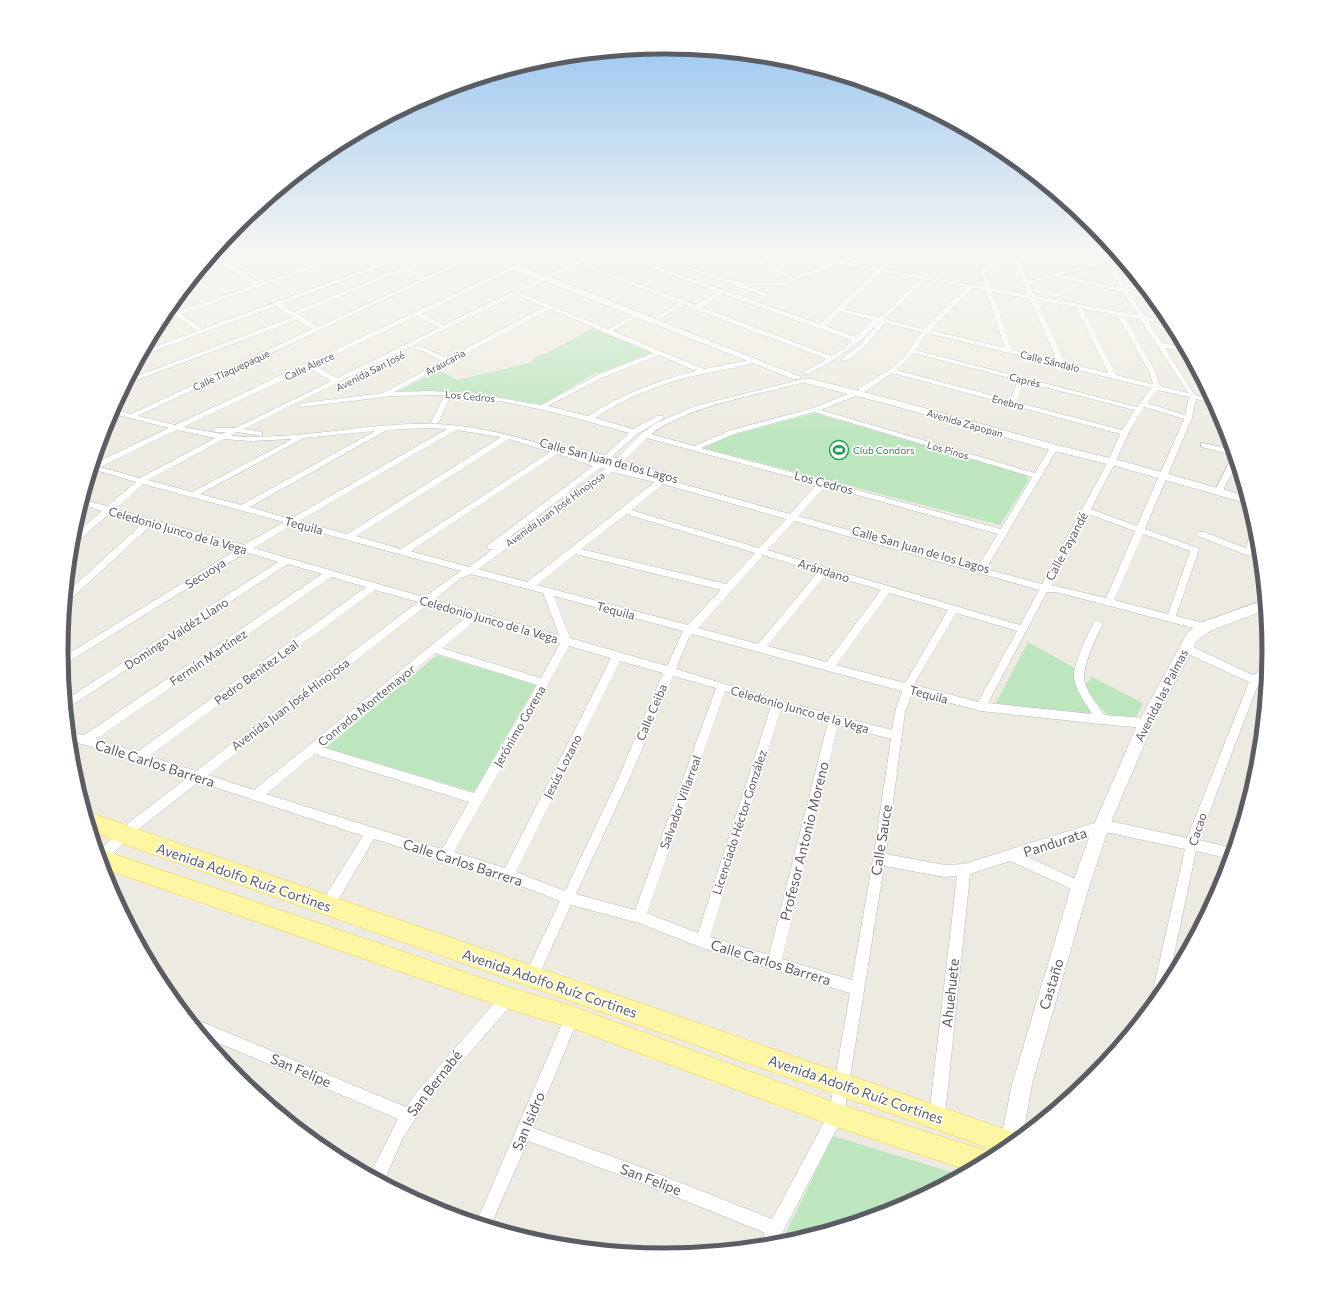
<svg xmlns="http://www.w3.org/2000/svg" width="1330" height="1303" font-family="Commissioner,sans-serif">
<rect width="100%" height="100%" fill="#edebe1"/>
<!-- green -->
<g fill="#bde6bf">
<path d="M592,328L654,353L590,376L541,405L505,398L447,391L396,392L439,370L457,380L530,363L537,355L546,354Z"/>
<path d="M814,413L1027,475L1028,481L1000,525L703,448L725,437Z"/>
<path d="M1028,642L1075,668C1070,684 1083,696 1092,709L1089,714L996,707V703Z"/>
<path d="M437,655L536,685L474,792L326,748Z"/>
<path d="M1092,677L1143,703L1135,719L1109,717L1095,701L1085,685Z"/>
<path d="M833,1136L961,1175L896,1210L780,1245Z"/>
</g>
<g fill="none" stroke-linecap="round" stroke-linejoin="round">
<defs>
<g id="street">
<path d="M276,253H284L238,269L260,283L345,253H354L376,265L409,253H417L282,304L293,312L401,268L398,266V264H402L426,277L477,253H484L138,416L175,425L541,253H548L422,314L444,325L592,253H599L581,263L696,305L717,292L611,253H619L820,324L875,271L839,264L781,286H746L766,293L767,294L764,296L644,253H652C691,267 749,294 790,279L758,263L738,261L715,253C728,253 739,260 752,260C765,260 776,253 789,253L764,262L795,277L857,253H865L845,262L878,268L893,253H899L883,269L985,287L980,269L986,266L1042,253H1051L1019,261L1028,281L1098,262L1100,260L1096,253H1102L1106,260L1102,264L1061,275L1121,288L1102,253H1108L1114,265L1128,267L1131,271L1116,269L1124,284L1144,287L1147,291L1127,288L1128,291L1145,316L1170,321L1172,325L1148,321L1162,343L1184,347L1186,351L1165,348L1195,395L1212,399L1214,403L1196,399L1192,418L1145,529L1198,548L1199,550L1176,616L1208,624L1210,627L1205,631L1056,592H1047L988,703L1092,714C1086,703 1075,690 1074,677C1073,665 1088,632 1095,621L1098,620L1103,624C1097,635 1084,664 1084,676C1084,689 1097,704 1104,715L1146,718L1150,720L1151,723L1150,726L1146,728L1101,724L981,711L912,693L905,712L886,854L945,865L964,864L1094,823L1110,821L1187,838L1249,682L1181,651L1180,648L1181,645H1189L1253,675L1268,668L1267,677L1262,680L1267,682L1266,690L1257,687L1199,840L1234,848L1231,859L1196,851L1167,988L1154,1004L1151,999L1185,849L1110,833L1094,835L1026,856L1084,883L1086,887L1084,891L1080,893L1010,861L970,874L945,1116L942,1121L937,1124L932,1121L929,1116L957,876L945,877L884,866L844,1115L776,1245L759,1247L765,1233L649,1186L528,1141L490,1227L476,1223L567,1012L572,1010L577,1012L579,1017L533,1128L649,1170L772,1219L829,1113L850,993L702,948L639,923L571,905L536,982L531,984L526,982L524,977L560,901L508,881L374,839L332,911L327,912L322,911L321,906L322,901L363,836L199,782L140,828L101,865L97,853L132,820L187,778L69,740L68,731L84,735L322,574L288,564L66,709L65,700L278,562L246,552L62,666L61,658L236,550L151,525L69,601L65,602L66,593L143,523L110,513L74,545L71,546L72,537L102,511L81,504L82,499L107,506L136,482L92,469L93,464L169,428L110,413L112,409L131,414L312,329L297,320L126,384L129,379L293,317L276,306L141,356L143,351L197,331L176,316L159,322L162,317L254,285L211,257L213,254L235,267ZM350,255L371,267L202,329L182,314ZM580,263V265L679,303L656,317V319H660L684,305L826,359L804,372V374H808L832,361L835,360L836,358L860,341L879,322L861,344L841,359V361C854,363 877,333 885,323L922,332L904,357L889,370L859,388V392H865L892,373L1120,434L1107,463L1042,584L986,569L1058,448L1057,446H1051L1035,473L821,410L858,395V391H855L813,408L731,430L694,446L651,434C692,405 757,395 805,382V380L803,379L695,406L656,423L642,433L617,458L612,457L637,434L664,418L663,416H657L633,429L595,418C624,399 655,386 689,377C702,374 751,366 757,361L754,359L704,369L613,331L640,315L641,314L638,312L608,329L523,294H519V296L544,307L447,358L420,346H416V348L442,361L383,393L302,403L298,405L302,407L392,396L444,395L431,422L435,424C367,422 299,441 231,436L237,432L262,436V432L244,429ZM1014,263L1028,295L991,288L985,271ZM405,270L421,279L318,327L298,314ZM881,272L920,279L882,316L877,317L843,309ZM1053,277L1123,292L1138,315L1035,296L1033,292L1069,298V296L1031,288L1029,284ZM926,280L966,287L924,329L884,319ZM972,288L986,291L1005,348L930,330ZM992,292L1030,299L1057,361L1012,350ZM722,294L852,340L845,348L831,356L701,307ZM1037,300L1076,307L1108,373L1065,363ZM550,309L653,353L597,375L541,405L471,393L429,391L394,392ZM1083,309L1117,315L1150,373L1153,384L1116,375ZM840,312L873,320L856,337L825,326ZM417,316L439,328L337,378L314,365ZM1124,316L1140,319L1188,393L1160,386L1156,373ZM927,333L1151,388L1137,407L915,350ZM913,353L1018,380L1010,400L896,370ZM659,355L696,371C657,380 622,394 588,416L548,406L602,378ZM309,368L331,381L235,428H216L212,430L216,432H226L222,434L183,427ZM1024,382L1135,410L1122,430L1016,402ZM1157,390L1189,397L1185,415L1147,403ZM451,395C512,400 570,416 629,433L605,455L569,447L565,449L566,451L601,459L598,462C544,445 492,426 435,424L439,422ZM1144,407L1184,419L1137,526L1091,509L1115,463L1129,432ZM814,412L1032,477L1001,529L828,482L827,480H821L701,448L737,433ZM427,428L447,429L290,519L250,507L387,430ZM177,430L215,438L140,478L100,467ZM456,430L501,437L347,534L299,521ZM375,431L241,505L200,494L304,438ZM647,438L817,484L790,514L665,479L617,468L620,464L661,477H667V473L624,461ZM224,439L250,441L292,439L192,492L148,480ZM509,439L550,452L401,549L356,536ZM557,454L593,466L488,545L487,547L488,549H493L469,567L410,551ZM608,461L613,462L610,466L605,464ZM600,468L605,469L500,545ZM612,472L655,482L527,582L478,569ZM143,484L284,522L244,545L115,509ZM663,484L786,519L759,548L631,510ZM825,486L998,534L978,566L798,516ZM626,514L755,553L726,584L581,549ZM1088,514L1135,531L1106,598L1051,585ZM794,521L1039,590L1020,625L767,550ZM292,525L461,571L424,597L253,548ZM1143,534L1190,551L1168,614L1114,600ZM575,554L721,590L688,625L537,585ZM763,555L818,572L758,644L698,628ZM471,574L543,593L559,635L434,600L461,578ZM826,574L881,590L827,662L767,646ZM331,577L366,587L137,752L96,739ZM375,590L418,602L196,771L149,756ZM889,593L948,610L905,683L836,665ZM554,596L683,631L667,666L570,638ZM427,605L467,616L254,790L208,775ZM956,613L1017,631L978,702L915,685L917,679ZM477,619L560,643L541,678L442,648ZM692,634L902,691L895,712L892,730L777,700L676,669L689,637ZM569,646L611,658L505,868L454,852ZM435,653L537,685L474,793L322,747ZM620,661L663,673L617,781L565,891L516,872ZM673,676L716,688L635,910L576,894L628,782ZM725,691L771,706L698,933L647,913ZM781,709L828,722L769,955L710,937ZM838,725L891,739L873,859L852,980L782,959ZM314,754L469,802L442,849L266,794Z"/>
<path d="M1003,253H1010L999,259L994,258Z"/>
<path d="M1201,443H1204L1233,450L1234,455L1201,447Z"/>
<path d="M1232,457H1235L1237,464L1221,494H1215L1214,492Z"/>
<path d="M1255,524L1258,535L1253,553L1249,556L1198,536L1197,534L1198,532H1204L1246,548L1252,527Z"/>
<path d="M508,991L513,993L515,998L513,1003L425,1104L403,1138L383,1183L369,1176L398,1119L202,1036L189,1020L193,1018L406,1107L415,1094L503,993Z"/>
</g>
<g id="secondary">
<path d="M482,253H491L503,261L553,278L801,377L799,379H793L547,282L497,265Z"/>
<path d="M808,378L899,401L1057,445L1126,462L1246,496L1249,504L1119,467L1050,450L891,405L805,383L803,381Z"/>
<path d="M1264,600L1265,610L1210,631L1197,641L1153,724L1109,827L1089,887L1032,1084L1023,1136L1003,1151L1000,1143L1012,1084L1071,887L1093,827L1138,723L1187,633L1200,623Z"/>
</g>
<g id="primary">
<path d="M88,812L1013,1132L1022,1137L1003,1153L124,844L91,831L85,813Z"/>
<path d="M99,849L508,987L572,1006L836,1103L984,1150L993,1154L994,1158L970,1171L836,1127L572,1028L508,1009L102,868L96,850Z"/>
</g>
</defs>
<!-- street casing -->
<use href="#street" stroke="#b7b9be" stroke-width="1"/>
<!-- secondary casing -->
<use href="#secondary" stroke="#b7bac0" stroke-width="1"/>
<!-- primary casing -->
<use href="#primary" stroke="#f4d053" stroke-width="1"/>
<!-- street -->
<use href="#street" fill="#fff" fill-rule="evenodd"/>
<!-- secondary -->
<use href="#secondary" fill="#fff" fill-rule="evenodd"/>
<!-- primary -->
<use href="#primary" fill="#fff6a4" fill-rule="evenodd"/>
</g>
<!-- sky -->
<linearGradient id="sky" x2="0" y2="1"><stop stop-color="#8bbff1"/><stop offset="0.58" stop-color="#f7f6f2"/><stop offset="1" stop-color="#f7f6f2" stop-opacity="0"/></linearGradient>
<rect width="1330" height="435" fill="url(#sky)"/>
<!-- icons -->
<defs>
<symbol id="stadium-ring" viewBox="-11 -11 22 22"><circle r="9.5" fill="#fff" stroke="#2e9e5b" stroke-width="1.5"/><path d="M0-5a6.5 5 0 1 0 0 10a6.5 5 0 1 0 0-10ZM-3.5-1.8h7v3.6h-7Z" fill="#2e9e5b"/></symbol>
</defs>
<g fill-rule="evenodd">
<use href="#stadium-ring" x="828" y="439" width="22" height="22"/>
</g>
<g text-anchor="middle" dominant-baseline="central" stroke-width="3.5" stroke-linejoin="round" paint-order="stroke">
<!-- far-street labels -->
<g font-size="10" fill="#5a5d63" stroke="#fff">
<text transform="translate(1050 361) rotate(14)">Calle Sándalo</text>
<text transform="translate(445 362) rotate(-28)">Araucaria</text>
<text transform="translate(309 366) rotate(-25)">Calle Alerce</text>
<text transform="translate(231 370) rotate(-25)">Calle Tlaquepaque</text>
<text transform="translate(370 371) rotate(-27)">Avenida San José</text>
<text transform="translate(1025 380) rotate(14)">Caprés</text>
<text transform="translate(470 396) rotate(5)">Los Cedros</text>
<text transform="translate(1008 402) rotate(15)">Enebro</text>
<text transform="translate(965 423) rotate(16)">Avenida Zapopan</text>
<text transform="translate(948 450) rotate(16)">Los Pinos</text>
<text transform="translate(555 509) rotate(-36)">Avenida Juan José Hinojosa</text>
</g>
<!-- far-leisure labels -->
<g font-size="10" fill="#27864d" stroke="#fff" text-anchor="start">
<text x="853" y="450">Club Condors</text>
</g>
<!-- street labels -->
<g font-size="12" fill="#5a5d63" stroke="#fff">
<text transform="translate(609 460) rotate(15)">Calle San Juan de los Lagos</text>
<text transform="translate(824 482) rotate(15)">Los Cedros</text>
<text transform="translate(304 525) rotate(15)">Tequila</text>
<text transform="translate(178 530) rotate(16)">Celedonio Junco de la Vega</text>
<text transform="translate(1066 546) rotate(-62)">Calle Payandé</text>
<text transform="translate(921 549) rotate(16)">Calle San Juan de los Lagos</text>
<text transform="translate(824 570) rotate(17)">Arándano</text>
<text transform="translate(205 573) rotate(-32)">Secuoya</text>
<text transform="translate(616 610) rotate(15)">Tequila</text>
<text transform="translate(489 619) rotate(16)">Celedonio Junco de la Vega</text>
<text transform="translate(176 633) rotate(-33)">Domingo Valdéz Llano</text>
<text transform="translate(208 657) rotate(-34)">Fermín Martínez</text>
<text transform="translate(256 672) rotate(-36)">Pedro Benítez Leal</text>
<text transform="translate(929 694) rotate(15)">Tequila</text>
<text transform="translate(1161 695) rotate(-63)">Avenida las Palmas</text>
<text transform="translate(290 704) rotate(-37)">Avenida Juan José Hinojosa</text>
<text transform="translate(366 705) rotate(-39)">Conrado Montemayor</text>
<text transform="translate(800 709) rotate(16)">Celedonio Junco de la Vega</text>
<text transform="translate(651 712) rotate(-67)">Calle Ceiba</text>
<text transform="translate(519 726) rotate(-60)">Jerónimo Gorena</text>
<text transform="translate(562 766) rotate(-63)">Jesús Lozano</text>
<text transform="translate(680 802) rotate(-70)">Salvador Villarreal</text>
<text transform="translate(739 822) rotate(-72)">Licenciado Héctor González</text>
<text transform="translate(1197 829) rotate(-72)">Cacao</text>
</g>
<!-- near-street labels -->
<g font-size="14" fill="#5a5d63" stroke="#fff">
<text transform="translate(155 763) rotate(18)">Calle Carlos Barrera</text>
<text transform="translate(881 840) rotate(-81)">Calle Sauce</text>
<text transform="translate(804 841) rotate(-76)">Profesor Antonio Moreno</text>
<text transform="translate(1055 842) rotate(-18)">Pandurata</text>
<text transform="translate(463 862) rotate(18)">Calle Carlos Barrera</text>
<text transform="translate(244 877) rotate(19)">Avenida Adolfo Ruíz Cortines</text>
<text transform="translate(771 962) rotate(17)">Calle Carlos Barrera</text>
<text transform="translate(550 983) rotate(19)">Avenida Adolfo Ruíz Cortines</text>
<text transform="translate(1051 984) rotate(-73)">Castaño</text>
<text transform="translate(950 993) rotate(-84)">Ahuehuete</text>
<text transform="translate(301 1070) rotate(23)">San Felipe</text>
<text transform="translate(434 1083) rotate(-52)">San Bernabé</text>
<text transform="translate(856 1089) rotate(19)">Avenida Adolfo Ruíz Cortines</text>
<text transform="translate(528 1121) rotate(-67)">San Isidro</text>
<text transform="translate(651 1179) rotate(21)">San Felipe</text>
</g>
</g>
<!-- crop -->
<path d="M0 0H1330V1303H0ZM68 651a597 597 0 1 1 1194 0a597 597 0 1 1-1194 0Z" fill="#fff" fill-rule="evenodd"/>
<path fill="none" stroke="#5a5d63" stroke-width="5" d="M68 651a597 597 0 1 1 1194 0a597 597 0 1 1-1194 0Z"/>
</svg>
